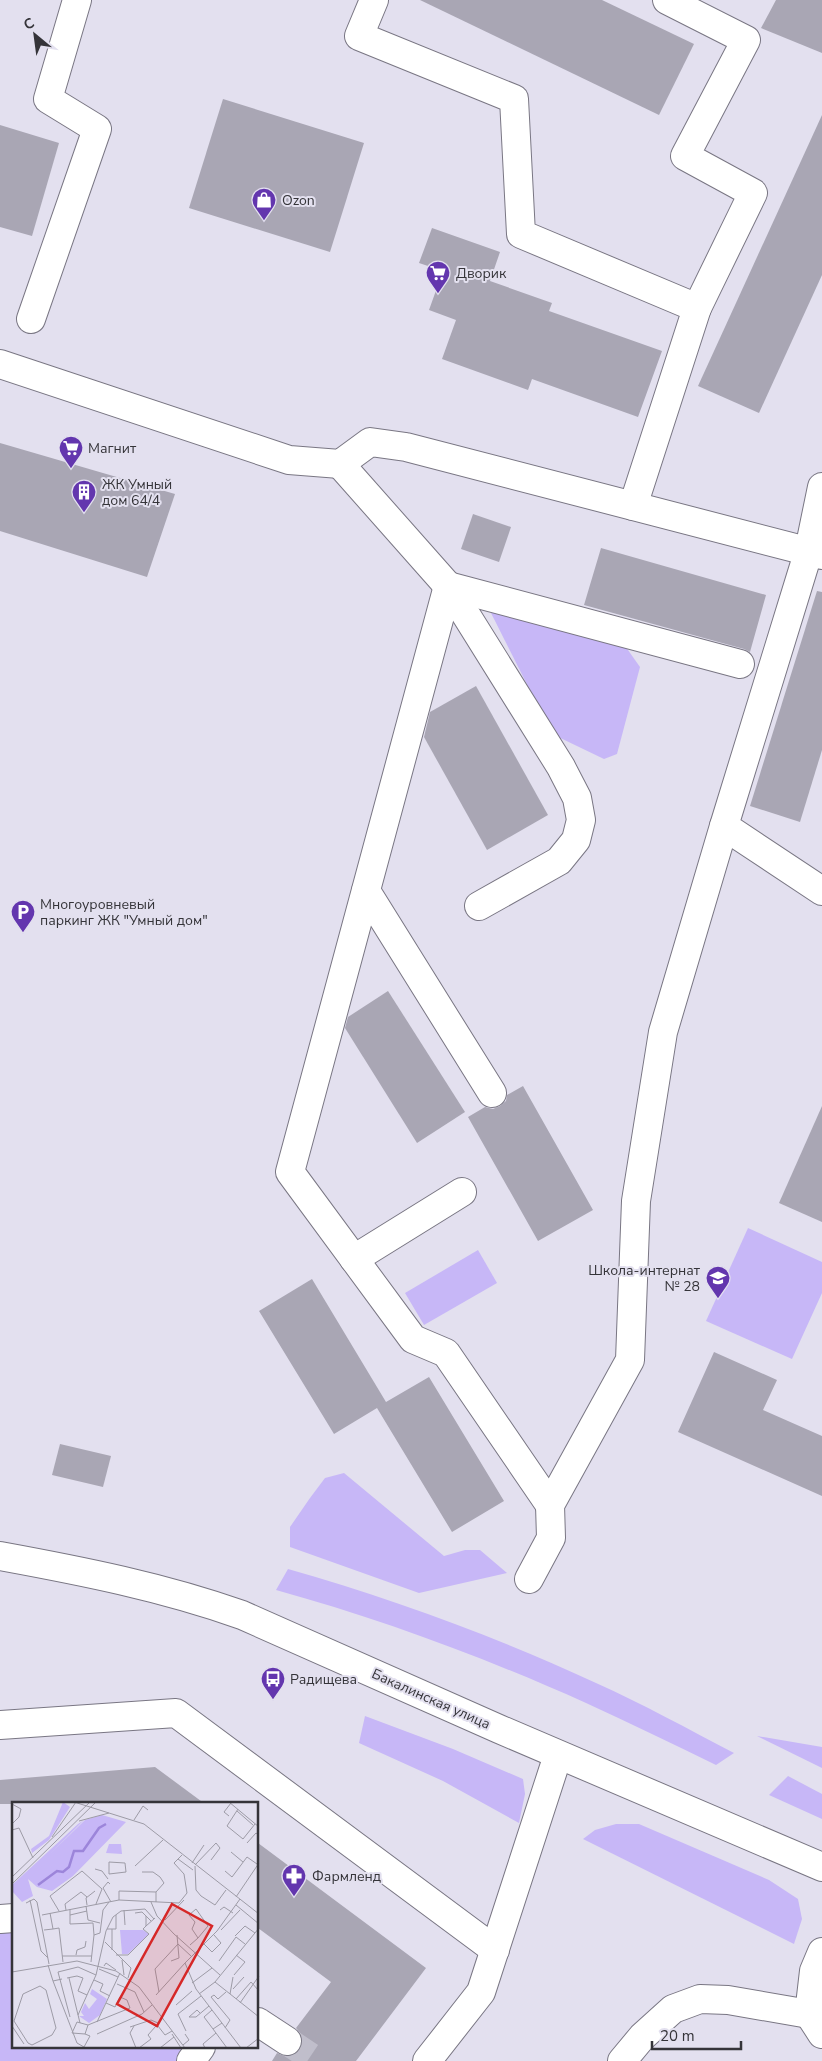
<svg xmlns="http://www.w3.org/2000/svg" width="822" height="2061" font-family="'Nunito Sans',sans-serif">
<rect width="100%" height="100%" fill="#e3e0ef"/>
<!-- green -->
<g fill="#c7b7f7">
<path d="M489,609L623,643L640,667L617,754L604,759L552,734Z"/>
<path d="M748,1228L822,1262V1293L792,1359L706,1321Z"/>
<path d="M478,1250L497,1283L424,1325L405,1293Z"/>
<path d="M344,1473L444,1556L465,1550H480L507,1573L419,1593L290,1547V1527L310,1498L325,1478Z"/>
<path d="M288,1569C391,1598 499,1638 596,1683C643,1704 688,1729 734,1753L716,1765C673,1744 630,1723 586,1703C486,1658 381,1619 276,1590Z"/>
<path d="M365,1716L453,1749L523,1779L525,1794L519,1823L443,1781L359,1743Z"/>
<path d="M757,1736L822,1747V1768Z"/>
<path d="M788,1776L822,1794V1819L769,1795Z"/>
<path d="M616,1824H639L769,1880L798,1899L802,1919L794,1944L583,1839L595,1830Z"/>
<path d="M14,1926V2047H195L184,2061H0V1927Z"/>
</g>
<!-- building -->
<g fill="#a9a6b4">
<path d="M420,0H602L694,44L659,115Z"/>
<path d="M776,0H822V53L761,28Z"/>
<path d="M223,99L364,143L330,252L189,208Z"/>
<path d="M822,115V275L759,413L698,386Z"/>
<path d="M0,125L59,143L32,236L0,227Z"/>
<path d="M432,228L500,252L490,281L552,303L549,311L662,351L638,417L532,379L528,390L442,359L456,320L429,310L443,271L419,263Z"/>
<path d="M0,443L175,494L147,577L0,531Z"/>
<path d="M473,514L511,527L499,562L461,549Z"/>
<path d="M601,548L766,595L750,652L744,649L584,605Z"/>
<path d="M817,591L822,592V750L800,822L750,806Z"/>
<path d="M476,686L548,815L487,850L424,737L430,712Z"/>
<path d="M388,991L465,1112L417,1143L345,1028L348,1017Z"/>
<path d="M523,1086L593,1210L538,1241L468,1117L485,1107L493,1109L500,1106L506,1101L507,1095Z"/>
<path d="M822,1106V1222L779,1203Z"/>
<path d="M312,1279L386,1402L429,1377L504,1501L452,1532L377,1408L334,1434L259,1311Z"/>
<path d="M714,1352L777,1380L763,1410L822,1436V1496L678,1432Z"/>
<path d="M60,1444L111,1456L103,1487L52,1475Z"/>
<path d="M155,1767L205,1804H0V1780Z"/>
<path d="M258,1843L426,1968L356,2061H272L277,2053L287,2057L294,2055L300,2050L303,2041L301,2034L296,2028L331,1982L258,1928Z"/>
</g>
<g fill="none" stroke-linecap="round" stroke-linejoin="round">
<!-- minor-tunnel -->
<path stroke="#c0becb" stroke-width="28" stroke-dasharray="28 14" stroke-linecap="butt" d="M287,2041L317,2061"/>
<defs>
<g id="minor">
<path d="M374,0L359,36L514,99L521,234L697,308L633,506"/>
<path d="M667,0L746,40L685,156L753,193L697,308"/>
<path d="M31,319L97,129L48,99L77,0"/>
<path d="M0,364L289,460L340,464L370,442L406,447L822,555"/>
<path d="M340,464L448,586L561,767L577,798L581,820L576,840L559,861L479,906"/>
<path d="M822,487L809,550L724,826L822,891"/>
<path d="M366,891L492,1093"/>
<path d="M354,1259L462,1192"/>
<path d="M550,1505L446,1353L413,1339L290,1172L448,586L740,664"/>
<path d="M529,1579L551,1538L550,1505L630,1360L636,1201L663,1032L724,826"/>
<path d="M0,1725L176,1713L495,1950"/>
<path d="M0,1919L14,1918"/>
<path d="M822,1952L814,1971L809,2014L822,2034"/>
<path d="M258,2022L287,2041"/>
<path d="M191,2061L201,2047"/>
<path d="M427,2061L481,1992L558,1755"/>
<path d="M622,2061L642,2037L673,2009L700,1999L728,2000L809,2014"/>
</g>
<path id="major" d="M0,1556C82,1571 163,1587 242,1615L499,1729L822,1867"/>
</defs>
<!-- minor casing -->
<use href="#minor" stroke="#797683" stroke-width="30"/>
<!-- major casing -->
<use href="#major" stroke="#797683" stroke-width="30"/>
<!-- minor -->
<use href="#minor" stroke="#fff" stroke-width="28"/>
<!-- major -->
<use href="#major" stroke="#fff" stroke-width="28"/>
</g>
<!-- icons -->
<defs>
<symbol id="shop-pin" viewBox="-11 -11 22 30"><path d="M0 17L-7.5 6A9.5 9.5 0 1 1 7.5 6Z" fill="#6336ae" stroke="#e3e0ef"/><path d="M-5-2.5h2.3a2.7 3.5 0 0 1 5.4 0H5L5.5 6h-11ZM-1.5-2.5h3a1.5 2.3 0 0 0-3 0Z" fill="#fff"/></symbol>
<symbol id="supermarket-pin" viewBox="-11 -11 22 30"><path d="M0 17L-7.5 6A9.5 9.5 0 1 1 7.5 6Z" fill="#6336ae" stroke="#e3e0ef"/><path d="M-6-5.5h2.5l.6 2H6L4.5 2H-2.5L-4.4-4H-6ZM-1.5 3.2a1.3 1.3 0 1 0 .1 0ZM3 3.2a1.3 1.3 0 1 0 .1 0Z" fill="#fff"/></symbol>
<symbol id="building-pin" viewBox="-11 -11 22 30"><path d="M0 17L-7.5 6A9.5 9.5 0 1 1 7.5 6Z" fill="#6336ae" stroke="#e3e0ef"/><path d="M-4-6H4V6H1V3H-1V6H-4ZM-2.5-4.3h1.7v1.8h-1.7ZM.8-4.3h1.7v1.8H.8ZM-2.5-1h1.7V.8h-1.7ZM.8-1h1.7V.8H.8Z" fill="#fff"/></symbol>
<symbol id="parking-pin" viewBox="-11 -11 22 30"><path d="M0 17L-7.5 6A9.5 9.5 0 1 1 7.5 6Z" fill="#6336ae" stroke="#e3e0ef"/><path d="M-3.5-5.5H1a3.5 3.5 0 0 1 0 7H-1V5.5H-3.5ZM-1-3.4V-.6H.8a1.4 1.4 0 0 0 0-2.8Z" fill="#fff"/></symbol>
<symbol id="school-pin" viewBox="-11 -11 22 30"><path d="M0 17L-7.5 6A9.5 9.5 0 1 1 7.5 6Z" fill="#6336ae" stroke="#e3e0ef"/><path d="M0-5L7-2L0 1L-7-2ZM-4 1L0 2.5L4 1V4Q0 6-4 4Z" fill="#fff"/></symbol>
<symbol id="bus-pin" viewBox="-11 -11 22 30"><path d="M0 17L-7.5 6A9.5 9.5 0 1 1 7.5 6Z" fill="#6336ae" stroke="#e3e0ef"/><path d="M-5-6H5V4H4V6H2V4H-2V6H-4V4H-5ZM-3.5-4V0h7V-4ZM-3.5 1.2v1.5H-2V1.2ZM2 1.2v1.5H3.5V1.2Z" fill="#fff"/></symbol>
<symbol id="pharmacy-pin" viewBox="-11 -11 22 30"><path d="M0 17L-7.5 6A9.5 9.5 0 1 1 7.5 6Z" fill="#6336ae" stroke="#e3e0ef"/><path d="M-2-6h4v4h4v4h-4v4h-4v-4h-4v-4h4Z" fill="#fff"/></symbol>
</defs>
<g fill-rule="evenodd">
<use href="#shop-pin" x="250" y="186" width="28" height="38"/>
<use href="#supermarket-pin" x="424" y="259" width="28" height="38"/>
<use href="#supermarket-pin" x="57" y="434" width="28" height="38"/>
<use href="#building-pin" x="70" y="478" width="28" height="38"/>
<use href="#parking-pin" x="9" y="898" width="28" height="38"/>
<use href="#school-pin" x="704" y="1264" width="28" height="38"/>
<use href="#bus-pin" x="259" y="1665" width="28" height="38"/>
<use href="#pharmacy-pin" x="280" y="1862" width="28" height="38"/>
</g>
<g text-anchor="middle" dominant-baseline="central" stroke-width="4" stroke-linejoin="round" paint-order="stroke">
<!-- poi labels -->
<g font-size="14" fill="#353439" stroke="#e3e0ef" text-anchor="start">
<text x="282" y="200">Ozon</text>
<text x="456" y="273">Дворик</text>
<text x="88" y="448">Магнит</text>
<text x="102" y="484">ЖК Умный<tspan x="102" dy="16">дом 64/4</tspan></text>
<text x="40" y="904">Многоуровневый<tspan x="40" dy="16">паркинг ЖК "Умный дом"</tspan></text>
<text x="700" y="1270" text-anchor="end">Школа-интернат<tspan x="700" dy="16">№ 28</tspan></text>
<text x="290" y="1679">Радищева</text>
<text x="312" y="1876">Фармленд</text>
</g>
<!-- street labels -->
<g font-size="14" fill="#353439" stroke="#e3e0ef">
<text transform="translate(431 1699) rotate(24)">Бакалинская улица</text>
</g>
</g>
<!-- overview -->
<g transform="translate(12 1802)">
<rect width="246" height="246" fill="#e3e0ef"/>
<path d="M51,0L58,5L37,38L20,51L19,47L37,34ZM90,13L114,20L61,74L40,89L25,85L16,77L21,94L10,100L0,89V83L66,22L72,18L39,51L73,18ZM97,42H109L110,52L94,51ZM108,128H131L137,132L116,152H110ZM80,187L95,197L88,213L77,221L67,214H72L69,210L73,201L77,207L85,197L78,192Z" fill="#c7b7f7"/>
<path fill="none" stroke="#9c85da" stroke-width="2.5" d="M26,83L45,69L51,70L57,65L62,49H71L87,26L94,22"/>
<path fill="none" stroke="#9d9ba6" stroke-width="1" d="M62,0L132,22L247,112M217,0L247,25M0,2L9,7L7,15L0,22M226,7L215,24L231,37L243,22M225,9L241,23M217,14L212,10L219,1M122,18L131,4L136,8M67,19L97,11M0,28L7,26L21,56M40,35L64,0M235,41L244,31L247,33M219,50L231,60M166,57L181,68M97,60L113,61L114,70L97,72ZM180,61L192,43M183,63L204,41L208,46L199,58M123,64L151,38M183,64L184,88L189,94L203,103L214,88M83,67L90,69L96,77M213,69L220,75L235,55L245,62M130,70H141L148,75L152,81L144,90M0,75L78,0M0,82L84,0M98,82L96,80L91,86L99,100M224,95L247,61M228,97L205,129L173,161L184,187L229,246M18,98L29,149L36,156M107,98V89L144,90V100M139,100L145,114L162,132L208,173M14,101L22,97L25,100L37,162M84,102L90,87M75,103L74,96L83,89M224,103L247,122M74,104L76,118L88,121M58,107V122L81,121L82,133M54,108L53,102L69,90L75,95M112,108L113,123M208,108L212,105L221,111M47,109L38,94L70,69L90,87M123,111L130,110L139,119M30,113L107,98L167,101L175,91L172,72L162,61L170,53M58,113L75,109M134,114V124L143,116M153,118L172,98M41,127L47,126L51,160M95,127H104V113M32,128L41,127L38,111M209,128L228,108M223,134L233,124L243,131M93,140L119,166L116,176M192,142L200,150L209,141L202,133M178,143L186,136L180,127L183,120L177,113L184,107L196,124L186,136M100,148V127M64,153L65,148L73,145L74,139M104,153H116L137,132L131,127L134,124M50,154H80M110,158L112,173M159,159L167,156L165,133M207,159L224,135L233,142M79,160L82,133L88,131L91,108L97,100M36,163L41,179L50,177M92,164L94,161L104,168M87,167L106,175M0,170L65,159L104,169L127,185L173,246M222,173L233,160L224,153M55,176L65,174L71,176L66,189L75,193L84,173M57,176L68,221M82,178L91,182L88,189L98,194M41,179L65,241L72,245L78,234L73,232M203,180L247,215M180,181L200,166M105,182L123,190L132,210M28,184L34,188L44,226L40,233L20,243L16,241L2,219L11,192ZM221,187L232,175M147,190L143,167L166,142L179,154M187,192L203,180L247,126M218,192L221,175M144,193L173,161M224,197L239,180L247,189M228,201L247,174M164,203L180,189M200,208L192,215L201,227M188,211L185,208L177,215H184L197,204M66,213L75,193M58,215L46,170L66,165L84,173L94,129L101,115L109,109L133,107L142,117M85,220L108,171M210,221L201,227L215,246M76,223L73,232L60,231L65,220L76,223L118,206L115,198L108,195L103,205L94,201M0,224L12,242M122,224L118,231L124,246M146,224L153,233L160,229M118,225L139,218L146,221M213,226L218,218L199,195L202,193L206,197L214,190M174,229L166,212L189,194M85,232L130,212L140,203M160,232L169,246M171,243L177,238L173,232M127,246L139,237L136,233L151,216M148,246L162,235M193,246L191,242L204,231M234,246L247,236"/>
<path fill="#d62828" fill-opacity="0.15" stroke="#d62828" stroke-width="2.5" d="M160,102L200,124L145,224L105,202Z"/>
<rect width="246" height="246" fill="none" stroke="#353439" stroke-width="2.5"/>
</g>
<!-- north arrow -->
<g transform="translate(35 35) rotate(331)" stroke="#e3e0ef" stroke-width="4" paint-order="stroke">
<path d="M0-4L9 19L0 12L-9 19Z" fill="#353439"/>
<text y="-8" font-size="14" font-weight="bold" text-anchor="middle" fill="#353439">С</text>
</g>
<!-- scale -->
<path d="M652 2041v8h89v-8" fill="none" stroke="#353439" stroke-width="2.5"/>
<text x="660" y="2041" font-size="15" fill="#353439" stroke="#e3e0ef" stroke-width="4" paint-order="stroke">20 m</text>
</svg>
